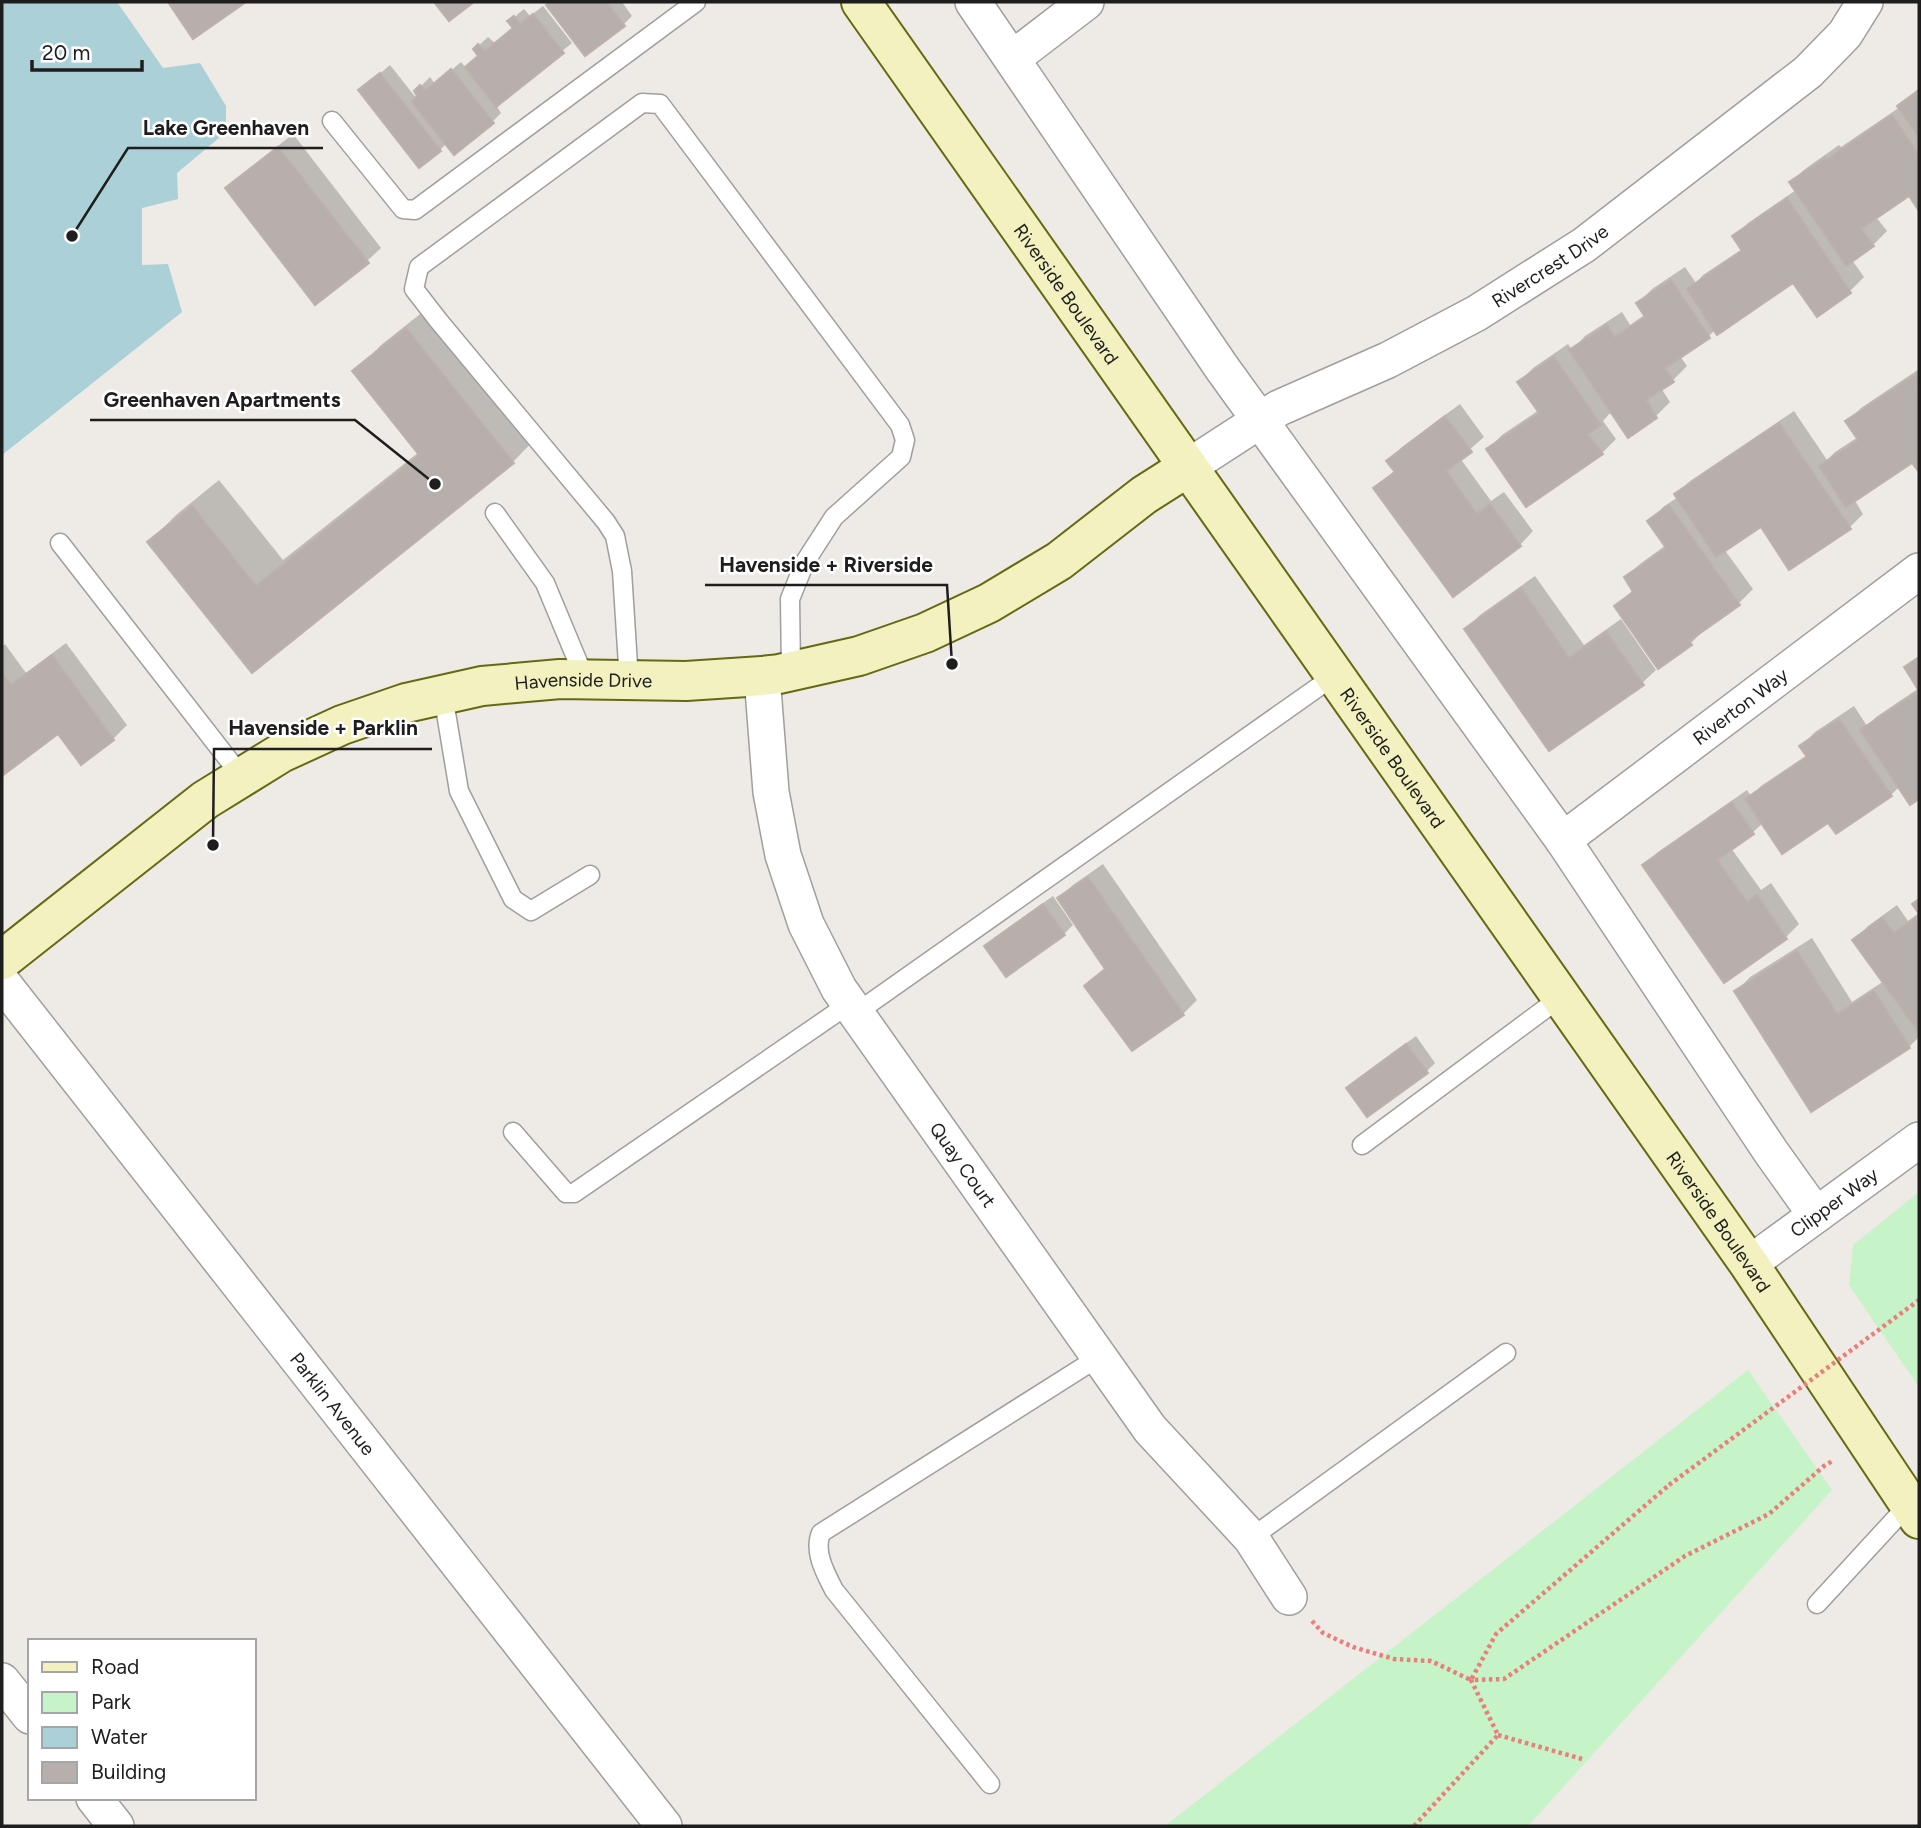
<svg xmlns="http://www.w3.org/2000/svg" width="1921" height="1828" font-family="Figtree,sans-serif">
<rect width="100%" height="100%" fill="#eeeae5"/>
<!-- park -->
<g fill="#c7f3c8">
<path d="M1919,1192V1387L1849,1285L1853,1245Z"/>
<path d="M1748,1370L1832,1490L1528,1826H1165Z"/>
</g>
<!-- water -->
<path fill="#abd0d7" d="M2,2H117L163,68L200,63L226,106V132L177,173L178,199L142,208V265L168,264L182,312L2,455Z"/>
<!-- shadow -->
<g fill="#0003">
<path d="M551,2H622L632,16L623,25L548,5Z"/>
<path d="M543,6L572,43L496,105L501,113L492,122L447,143L440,150L361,90L390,65L417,99L420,96L416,91L430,77L435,84L461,62L466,68L480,55L475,49L488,37L495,43L514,27L510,22L519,13L524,9L530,16Z"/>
<path d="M1919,88V208L1910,194L1876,217L1887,231L1873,245L1852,260L1864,277L1850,291L1817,314L1794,280L1716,329L1708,337L1680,356L1687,366L1673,380L1661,388L1670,402L1656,416L1628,435L1612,411L1603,421L1616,439L1602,453L1488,449L1502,435L1539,410L1519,382L1533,368L1568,344L1572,350L1585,336L1622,312L1630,325L1646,314L1638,303L1652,289L1685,267L1696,283L1703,275L1742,249L1734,237L1748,223L1796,190L1791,182L1805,169L1839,145L1841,147L1900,107Z"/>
<path d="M293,134L381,248L367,261L227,188L241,175Z"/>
<path d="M434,303L539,435L513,462L252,671L149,542L176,515L219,480L283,560L419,452L355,372L381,345Z"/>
<path d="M1919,369V470L1912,460L1854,499L1863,514L1849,528L1761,525L1724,549L1753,589L1739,603L1704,628L1705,629L1691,643L1659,666L1616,606L1634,589L1626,578L1640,564L1666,545L1650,521L1663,507L1678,497L1676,494L1690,481L1794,411L1827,460L1835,452L1858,437L1847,422L1861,408Z"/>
<path d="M1460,404L1484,437L1460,458L1491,501L1504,492L1533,531L1520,545L1375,489L1395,470L1388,461L1402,447Z"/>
<path d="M1535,576L1584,645L1621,619L1656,670L1642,683L1466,629L1480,615Z"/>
<path d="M66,643L127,725L113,739L81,762L59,732L2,774V647L5,644L26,673Z"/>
<path d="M1919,688V797L1911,803L1900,786L1891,795L1829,820L1763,823L1753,832L1731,848L1761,890L1771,883L1799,924L1786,937L1644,865L1658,852L1747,790L1751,796L1761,786L1807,755L1801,746L1815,732L1854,706L1867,726L1876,717Z"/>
<path d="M1103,864L1197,1000L1183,1014L1087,986L1106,967L1059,898L1073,885Z"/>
<path d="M1053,896L1073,925L1064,934L986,946L995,937Z"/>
<path d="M1897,905L1908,921L1919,913V1037L1909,1047L1737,991L1750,977L1812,938L1852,1002L1884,981L1855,940L1868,926Z"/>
<path d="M1416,1036L1435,1063L1426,1072L1348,1088L1357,1079Z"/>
</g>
<!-- building -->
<g fill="#b7afab" stroke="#beb1a9" stroke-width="2">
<path d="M168,2H246L193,39Z"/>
<path d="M434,2H474L449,21Z"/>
<path d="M550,2H607L625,26L585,56L546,5Z"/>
<path d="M533,14L564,53L496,107L465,67L478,56L473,49L478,44L485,51L513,28L507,21L514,16L520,24Z"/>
<path d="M451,69L494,123L454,155L412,102L417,96L414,91L420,85L425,91Z"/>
<path d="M380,73L441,151L419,168L358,90Z"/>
<path d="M1919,90V137L1897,106Z"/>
<path d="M1892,115L1919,155V211L1909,196L1861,229L1874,246L1846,266L1789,182L1825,158L1826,160Z"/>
<path d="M278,147L369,263L315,305L225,188Z"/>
<path d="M1787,198L1851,293L1817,317L1793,283L1717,335L1687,289L1742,251L1732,236Z"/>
<path d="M1671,280L1710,338L1665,368L1674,382L1646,400L1657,418L1628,438L1569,350L1607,325L1615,337L1645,317L1636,303Z"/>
<path d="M406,328L514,463L252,673L147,542L192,506L256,586L419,455L352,371Z"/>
<path d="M1554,357L1601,425L1588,434L1603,454L1526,507L1486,449L1539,413L1517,382Z"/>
<path d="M1918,373L1919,472L1912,463L1846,507L1819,466L1858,440L1845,421Z"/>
<path d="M1445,416L1472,452L1446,471L1477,514L1490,504L1521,546L1453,597L1373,488L1395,472L1386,461Z"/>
<path d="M1779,423L1851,529L1789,570L1761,527L1716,557L1674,494Z"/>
<path d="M1669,505L1740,605L1689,641L1692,645L1658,669L1614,606L1633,592L1624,577L1666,548L1647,521Z"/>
<path d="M1521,588L1569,658L1606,632L1644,685L1549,751L1464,629Z"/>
<path d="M52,655L114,740L81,765L58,734L2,776V673L11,685Z"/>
<path d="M1919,657V691L1904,667Z"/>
<path d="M1919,691V799L1910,805L1860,730Z"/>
<path d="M1839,719L1892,796L1836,834L1828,823L1782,854L1745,799L1807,757L1799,746Z"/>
<path d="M1732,802L1754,834L1717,860L1747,902L1757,895L1787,939L1724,983L1642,865Z"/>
<path d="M1088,877L1184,1015L1132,1051L1084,986L1105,969L1057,898Z"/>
<path d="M1919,899V914L1912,904Z"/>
<path d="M1043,904L1065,935L1006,977L984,946Z"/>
<path d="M1919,915V1030L1918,1031L1852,940L1882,918L1894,933Z"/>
<path d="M1797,951L1837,1014L1874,991L1910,1048L1811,1112L1734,991Z"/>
<path d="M1406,1044L1428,1073L1367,1117L1346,1088Z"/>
</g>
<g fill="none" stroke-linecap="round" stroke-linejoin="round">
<defs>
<g id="lane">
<path d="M332,121L403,209L415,210L696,2"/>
<path d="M495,513L545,583L585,679"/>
<path d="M60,543L242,777"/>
<path d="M629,681L622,571L615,536L606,522L438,320L414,289L419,267L642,103L660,104L900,425L905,440L901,457L834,517L805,562L790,599L791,671"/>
<path d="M443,695L459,791L513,899L531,911L590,875"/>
<path d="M856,1013L1334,676"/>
<path d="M513,1132L566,1193H574L849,1004"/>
<path d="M1362,1145L1561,997"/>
<path d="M1251,1538L1506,1353"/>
<path d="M1817,1604L1909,1504"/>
<path d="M990,1784L834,1590C826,1574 813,1552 821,1533L1099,1357"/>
</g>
<g id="street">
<path d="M973,2L1222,368L1563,840L1771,1152L1816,1215"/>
<path d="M1013,58L1086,2"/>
<path id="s1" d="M1188,467L1279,408L1388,360L1477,313L1584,245L1808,72L1845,34L1865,2"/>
<path id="s2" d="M762,676L771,792L783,855L806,924L839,989L1150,1429L1251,1538L1289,1597"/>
<path id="s3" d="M1563,840L1919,571"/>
<path id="s4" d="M2,982L664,1826"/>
<path id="s5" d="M1749,1264L1919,1140"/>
<path d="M2,1681L30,1716"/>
<path d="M94,1798L116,1826"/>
</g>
<g id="secondary">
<path id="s6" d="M861,2L1749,1264L1919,1519"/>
<path id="s7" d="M2,960L205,800L281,753L342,725L406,703L482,686L560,679L686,681L762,676L779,674L859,656L925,633L989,603L1059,561L1144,495L1188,467"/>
</g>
</defs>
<!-- lane casing -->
<use href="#lane" stroke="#9f9f9f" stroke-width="21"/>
<!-- street casing -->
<use href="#street" stroke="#9f9f9f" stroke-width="38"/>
<!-- secondary casing -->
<use href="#secondary" stroke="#656911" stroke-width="42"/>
<!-- path -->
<g stroke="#ea7e7a" stroke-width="4.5" stroke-dasharray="3.5 3.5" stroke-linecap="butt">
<path d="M1312,1621L1323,1633L1353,1647L1394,1659L1431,1661L1471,1680L1496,1634L1669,1485"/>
<path d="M1498,1735L1582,1759"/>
<path d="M1414,1826L1498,1735L1471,1680L1504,1679L1685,1556L1769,1514L1824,1466L1834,1460"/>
</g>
<!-- lane -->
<use href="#lane" stroke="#fff" stroke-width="18"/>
<!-- street -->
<use href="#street" stroke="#fff" stroke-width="35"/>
<!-- secondary -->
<use href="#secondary" stroke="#f2f1bf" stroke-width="38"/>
<!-- path-bridge -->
<path stroke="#ea7e7a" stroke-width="4.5" stroke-dasharray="3.5 3.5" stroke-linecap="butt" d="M1669,1485L1919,1300"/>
</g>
<g text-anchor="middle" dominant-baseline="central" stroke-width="5" stroke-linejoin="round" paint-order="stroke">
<!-- street labels -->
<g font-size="19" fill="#1e1e1e" stroke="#fff">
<text stroke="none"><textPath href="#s1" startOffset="415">Rivercrest Drive</textPath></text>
<text stroke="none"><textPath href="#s6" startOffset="357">Riverside Boulevard</textPath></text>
<text stroke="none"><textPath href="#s7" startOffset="662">Havenside Drive</textPath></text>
<text stroke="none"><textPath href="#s3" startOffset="222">Riverton Way</textPath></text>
<text stroke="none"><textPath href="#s6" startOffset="924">Riverside Boulevard</textPath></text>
<text stroke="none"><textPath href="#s2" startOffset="541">Quay Court</textPath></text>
<text stroke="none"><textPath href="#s5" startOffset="105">Clipper Way</textPath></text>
<text stroke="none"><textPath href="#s6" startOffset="1491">Riverside Boulevard</textPath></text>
<text stroke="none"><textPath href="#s4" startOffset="536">Parklin Avenue</textPath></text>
</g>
</g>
<!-- callouts -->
<path fill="none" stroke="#1e1e1e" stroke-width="2.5" d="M72 236L128 148H323M435 484L355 420H90M952 664L947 585H705M213 845L214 749H432"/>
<g fill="#1e1e1e" stroke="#fff" stroke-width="2.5">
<circle cx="72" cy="236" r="7"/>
<circle cx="435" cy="484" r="7"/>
<circle cx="952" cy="664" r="7"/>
<circle cx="213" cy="845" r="7"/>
</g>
<g font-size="21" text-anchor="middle" font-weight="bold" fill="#1e1e1e" stroke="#fff" stroke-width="5" stroke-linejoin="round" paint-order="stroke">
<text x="226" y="135">Lake Greenhaven</text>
<text x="222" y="407">Greenhaven Apartments</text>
<text x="826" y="572">Havenside + Riverside</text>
<text x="323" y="735">Havenside + Parklin</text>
</g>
<!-- border -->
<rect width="1921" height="1828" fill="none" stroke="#1e1e1e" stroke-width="7"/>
<!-- legend -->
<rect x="28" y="1639" width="228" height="161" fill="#ffffff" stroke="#a5a5a5" stroke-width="2"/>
<rect x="42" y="1662" width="35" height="10" fill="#f2f1bf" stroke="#a5a5a5" stroke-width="2"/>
<text x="91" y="1674" font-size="21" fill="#1e1e1e">Road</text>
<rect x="42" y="1692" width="35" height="21" fill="#c7f3c8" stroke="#a5a5a5" stroke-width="2"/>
<text x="91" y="1709" font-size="21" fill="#1e1e1e">Park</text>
<rect x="42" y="1727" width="35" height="21" fill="#abd0d7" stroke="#a5a5a5" stroke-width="2"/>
<text x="91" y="1744" font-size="21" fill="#1e1e1e">Water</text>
<rect x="42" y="1762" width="35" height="21" fill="#b7afab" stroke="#a5a5a5" stroke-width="2"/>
<text x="91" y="1779" font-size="21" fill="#1e1e1e">Building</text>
<!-- scale -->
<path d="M32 60v10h110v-10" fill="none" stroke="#1e1e1e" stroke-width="3.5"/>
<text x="42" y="60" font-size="21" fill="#1e1e1e" stroke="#ffffff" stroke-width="5" paint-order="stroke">20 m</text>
</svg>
